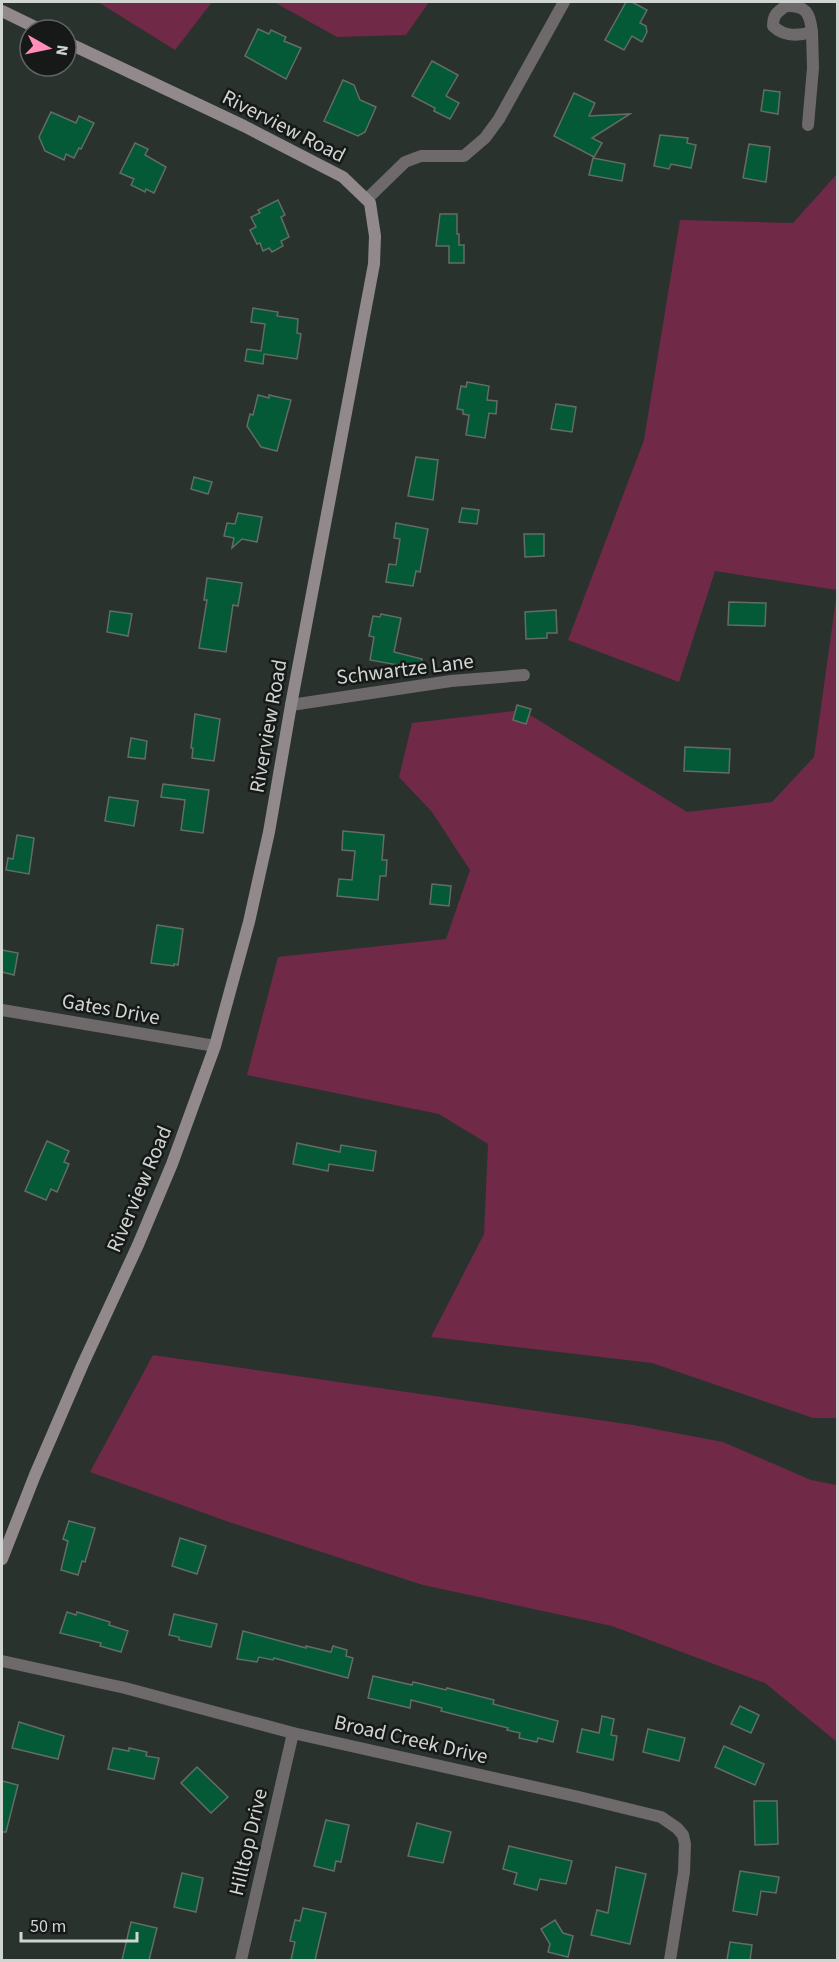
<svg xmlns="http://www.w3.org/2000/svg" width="839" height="1962" font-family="'Source Sans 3',sans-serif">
<rect width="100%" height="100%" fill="#2a322e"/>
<!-- green -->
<g fill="#712948">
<path d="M98,2H212L175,50Z"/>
<path d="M274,2H429L406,35L337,37Z"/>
<path d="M837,174V590L715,571L679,682L568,640L644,440L680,220L793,223Z"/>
<path d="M837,592V1418H813L652,1363L431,1337L484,1234L488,1144L439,1114L247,1075L278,957L446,939L470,870L432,812L399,777L412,723L522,710L687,812L772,802L814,757Z"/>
<path d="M153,1355L633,1425L723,1442L811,1480L837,1485V1742L765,1683L612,1626L423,1585L229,1522L90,1472Z"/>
</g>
<!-- building -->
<g fill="#045937" stroke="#636c67" stroke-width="1.5">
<path d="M626,2H632L647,10L640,23L646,26L647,32L642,42L632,36L624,50L605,40Z"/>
<path d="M258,29L269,34L271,30L286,37L284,41L301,48L286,79L245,56Z"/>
<path d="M432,61L458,75L446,96L459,103L450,119L434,111L435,108L412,96Z"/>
<path d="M343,80L354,85L360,100L376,107L365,132L358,136L324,121Z"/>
<path d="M764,90L780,92L778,114L761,111Z"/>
<path d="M574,93L595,103L589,116L630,114L592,138L602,143L594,157L554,136Z"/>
<path d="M51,112L76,123L79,116L94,123L81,149L79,148L74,158L66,154L64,160L45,151L39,137Z"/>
<path d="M660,135L688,138L687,143L696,145L691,168L671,164L669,169L654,166Z"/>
<path d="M135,143L148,149L145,155L166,167L154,193L146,189L145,192L131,185L134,179L120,173Z"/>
<path d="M749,144L770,147L766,182L743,178Z"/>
<path d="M593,158L625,164L622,181L589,175Z"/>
<path d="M278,200L285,215L281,217L289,237L281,241L283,246L272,252L269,248L263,251L260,243L257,244L250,230L256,227L251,217L260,213L258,210Z"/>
<path d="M440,214H457V234H459V245H464V263H449V246H436Z"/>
<path d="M253,308L278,312L277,316L298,319L297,333L301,334L297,359L264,354L263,364L245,361L247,349L261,351L265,324L251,322Z"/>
<path d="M467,382L489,386L487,400L497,401L496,414L489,413L485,438L466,435L469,415L463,414V410L457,409L461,386L466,387Z"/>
<path d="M258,395L269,398V395L291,400L277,451L261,447L247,426L250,414L253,415Z"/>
<path d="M556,404L576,407L572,432L551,429Z"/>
<path d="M416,457L438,460L433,500L408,496Z"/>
<path d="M194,477L212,482L208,494L191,489Z"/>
<path d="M462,508L479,510L477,524L459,522Z"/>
<path d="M238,513L262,517L257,542L242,539L232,548L234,538L224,536L227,523L235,524Z"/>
<path d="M396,523L428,529L420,572L416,571L413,586L386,582L389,564L396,565L400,539L394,538Z"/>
<path d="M524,534H544V556L525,557Z"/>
<path d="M207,578L242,583L238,606L233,605L226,652L199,648L207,600H204Z"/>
<path d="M729,602L766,603L765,626L728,625Z"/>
<path d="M556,610L557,633H547V638L526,639L525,612Z"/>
<path d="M110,611L132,614L128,636L107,632Z"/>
<path d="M381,614L401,618L394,652L422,659L420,669L370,660L374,637L369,636L373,616L380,617Z"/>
<path d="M517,705L531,709L526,724L513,720Z"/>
<path d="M195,714L220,719L214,761L192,758L193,748H191Z"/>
<path d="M131,738L147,741L145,759L128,757Z"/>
<path d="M685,747L730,749L729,773L684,771Z"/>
<path d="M163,784L209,790L203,833L181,830L185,800L161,797Z"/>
<path d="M109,797L138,801L134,826L105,821Z"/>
<path d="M343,831L384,835L382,860H387L386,876H380L378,900L337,896L339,879L352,880L355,851L342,850Z"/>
<path d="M17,835L34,838L29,874L6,870L8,858L13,859Z"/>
<path d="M432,884L451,886L449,906L430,904Z"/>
<path d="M157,925L183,929L178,965L174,964V966L151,963Z"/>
<path d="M2,950L18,953L14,975L2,972Z"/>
<path d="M47,1141L69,1151L64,1162L69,1164L57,1192L51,1189L46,1200L25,1191Z"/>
<path d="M297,1143L340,1152L341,1145L376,1151L373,1171L329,1164L328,1171L293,1164Z"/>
<path d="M69,1521L95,1528L85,1562L82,1561L78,1575L61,1570L68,1541L63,1539Z"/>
<path d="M180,1538L206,1546L197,1574L172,1566Z"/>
<path d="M67,1612L76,1615L77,1612L110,1622L109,1625L128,1631L121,1652L100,1646L101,1643L60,1633Z"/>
<path d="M174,1614L217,1624L211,1647L179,1640V1637L169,1635Z"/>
<path d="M243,1631L306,1648V1646L331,1652L333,1646L347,1650L346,1656L353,1658L348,1678L274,1658L273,1660L259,1657L257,1662L237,1659Z"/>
<path d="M373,1676L412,1685L413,1682L446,1690L447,1688L494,1700L493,1704L558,1721L553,1742L538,1738L537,1742L519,1738L520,1733L507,1730L508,1728L441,1711L442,1708L411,1700L410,1708L368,1698Z"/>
<path d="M740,1706L759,1715L751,1733L731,1724Z"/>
<path d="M602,1716L614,1719L611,1735L617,1736L613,1760L577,1752L582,1729L599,1733Z"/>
<path d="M19,1722L64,1736L58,1759L12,1748Z"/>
<path d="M648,1729L685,1738L679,1761L643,1752Z"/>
<path d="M724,1746L764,1764L755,1785L715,1767Z"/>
<path d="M113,1748L129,1751V1748L147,1752L146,1756L159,1758L154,1779L108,1769Z"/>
<path d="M197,1767L228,1797L211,1813L181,1783Z"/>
<path d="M2,1781L18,1785L6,1832H2Z"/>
<path d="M754,1801H777L778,1844L755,1845Z"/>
<path d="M326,1820L349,1825L341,1862L336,1861L334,1871L314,1866Z"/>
<path d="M417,1823L451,1832L443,1863L408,1856Z"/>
<path d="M509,1846L572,1861L566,1884L540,1879L537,1890L514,1884L517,1873L503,1869Z"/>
<path d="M616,1867L646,1874L630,1944L591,1935L597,1910L608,1913Z"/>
<path d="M740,1871L779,1877L776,1893L761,1891L757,1915L733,1911Z"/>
<path d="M182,1873L203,1878L196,1912L174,1907Z"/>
<path d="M303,1908L326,1913L315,1960H291L295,1942L290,1941L295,1920L300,1921Z"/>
<path d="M555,1920L563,1933L573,1936L568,1957L548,1952L550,1944L541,1929Z"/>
<path d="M131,1922L157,1928L149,1960H122Z"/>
<path d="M730,1942L752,1945L750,1960H727Z"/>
</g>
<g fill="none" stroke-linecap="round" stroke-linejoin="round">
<!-- street -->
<g stroke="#6e696b" stroke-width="12">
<path d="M786,6C806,5 810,13 812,32C798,36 784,37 773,26C773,15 777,12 786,6Z"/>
<path d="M808,125L813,68L812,32"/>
<path d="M367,199L405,162L421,156H464L485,138L499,119L564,2"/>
<path d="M291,705L451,681L524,675"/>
<path d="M2,1010L215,1046"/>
<path d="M2,1661L125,1688L293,1733L579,1797L661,1817L677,1828L683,1835L685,1844L684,1872L670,1960"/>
<path d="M241,1960L293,1733"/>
</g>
<!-- secondary -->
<g stroke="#91898c" stroke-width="12">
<path d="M2,11L41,30"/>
<path d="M2,1559L35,1475L82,1366L138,1245L172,1164L215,1046L249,922L269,832L291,705L374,264L375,236L370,203L343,177L244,126L66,42"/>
</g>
</g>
<g text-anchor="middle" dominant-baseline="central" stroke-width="5" stroke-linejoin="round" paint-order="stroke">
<!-- street labels -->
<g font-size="21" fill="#d0d5d2" stroke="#161917">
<text transform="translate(284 126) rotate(27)">Riverview Road</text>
<text transform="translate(405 669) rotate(-7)">Schwartze Lane</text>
<text transform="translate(268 726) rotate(-80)">Riverview Road</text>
<text transform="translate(111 1009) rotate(10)">Gates Drive</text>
<text transform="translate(139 1189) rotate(-67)">Riverview Road</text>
<text transform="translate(411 1739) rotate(13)">Broad Creek Drive</text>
<text transform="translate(248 1842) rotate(-77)">Hilltop Drive</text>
</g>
</g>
<!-- border -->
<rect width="839" height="1962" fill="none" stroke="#d0d5d2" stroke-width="6"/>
<!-- north arrow -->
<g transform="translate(48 48) rotate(99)"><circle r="28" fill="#161917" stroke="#606462" stroke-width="1.5"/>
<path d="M0-4.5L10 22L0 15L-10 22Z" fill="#ff8eb9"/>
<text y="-9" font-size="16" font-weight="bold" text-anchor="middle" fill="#d0d5d2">N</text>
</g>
<!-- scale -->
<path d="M21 1932v9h116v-9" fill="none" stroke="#d0d5d2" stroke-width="3"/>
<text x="30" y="1932" font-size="18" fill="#d0d5d2" stroke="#161917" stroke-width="4.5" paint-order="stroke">50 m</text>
</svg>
